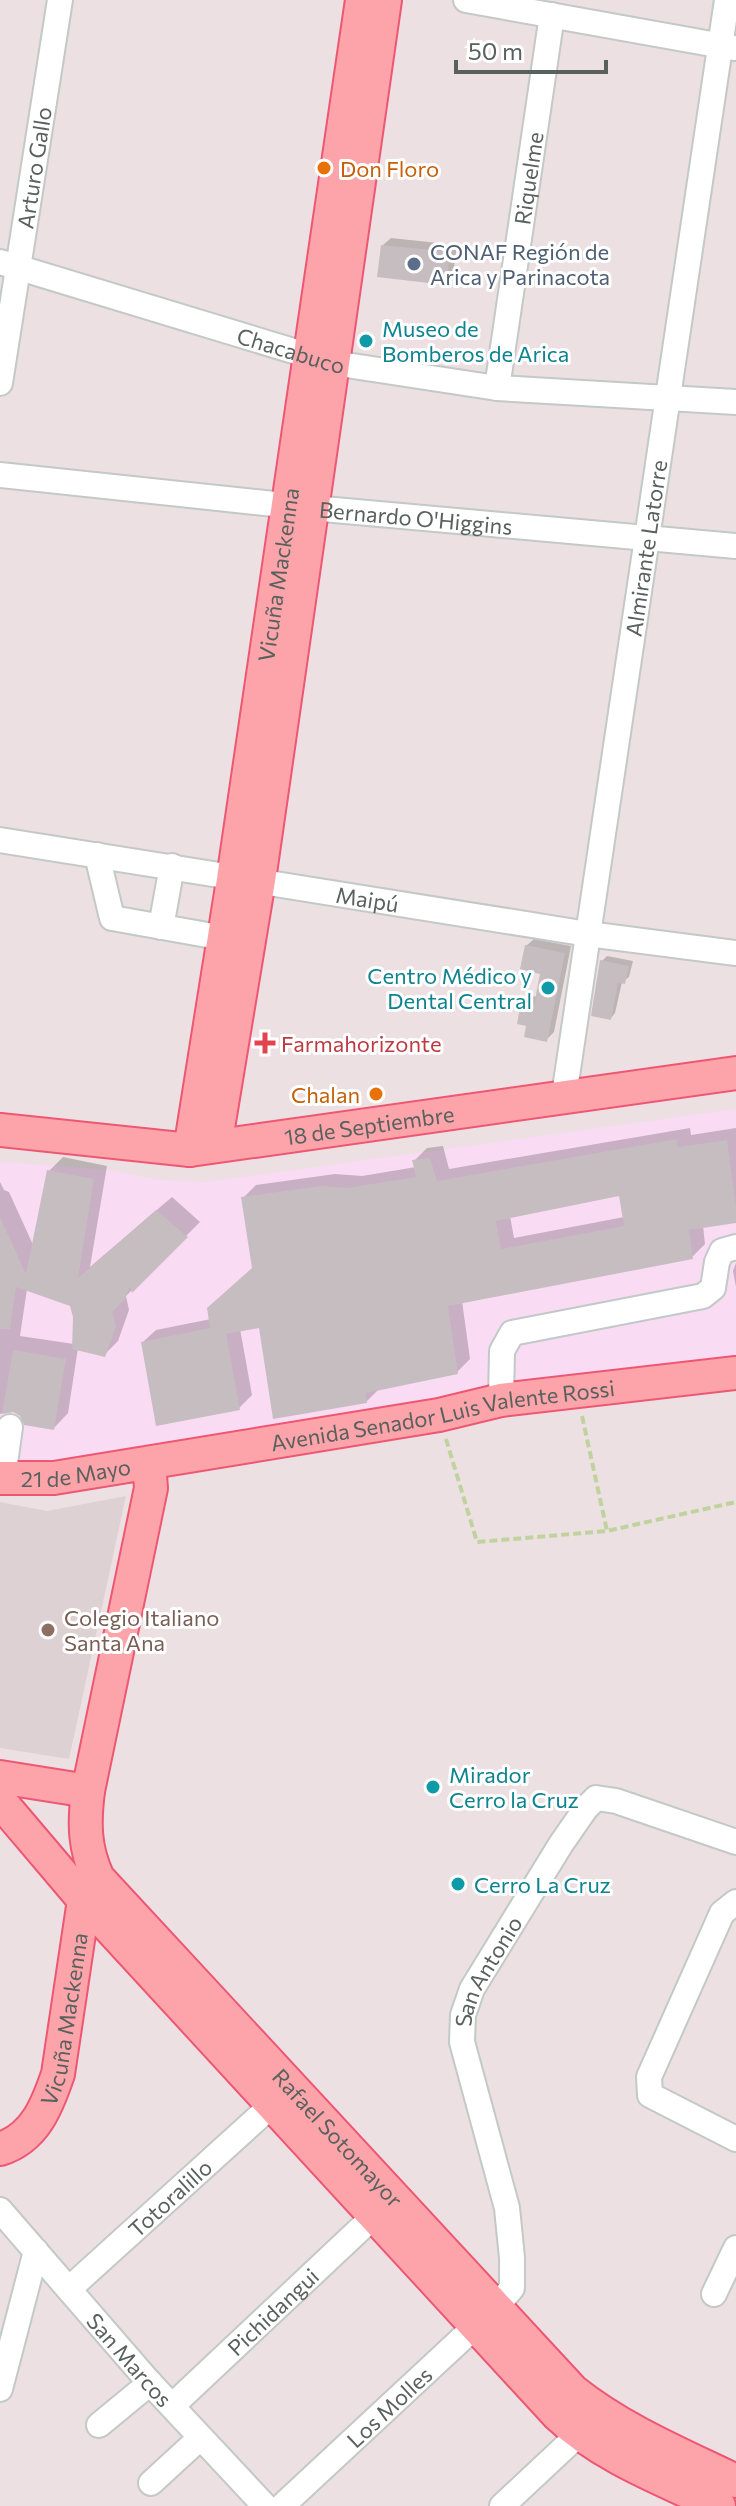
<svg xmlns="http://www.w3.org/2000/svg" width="736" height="2506" font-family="Commissioner,sans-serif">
<rect width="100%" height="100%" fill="#ece0e2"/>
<!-- education -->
<path fill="#ded1d3" d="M126,1496L69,1759L0,1748V1502L47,1511Z"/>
<!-- medical -->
<path fill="#fadbf4" d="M736,1109V1376L99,1468L0,1461V1162L111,1170L158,1180L207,1182Z"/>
<!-- shadow -->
<g fill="#0003" fill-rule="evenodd">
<path d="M391,238L457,245L453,275L446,282L383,245Z"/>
<path d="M534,939L571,946L554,1032L546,1040L528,1024L523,1003L531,996L538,997L543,972L526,946Z"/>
<path d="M607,956L633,961L629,977L622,982L615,1013L611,1018L602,961Z"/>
<path d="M690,1128L691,1135L736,1128V1221L703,1226L705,1244L692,1257L462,1301L470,1359L457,1372L380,1388L366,1402L261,1325L240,1329L252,1395L239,1408L143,1342L156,1330L211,1319L253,1267L243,1198L256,1185L335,1174L362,1176L416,1167L414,1161L427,1148L443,1146L449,1169ZM620,1194L624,1217L514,1238L510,1216Z"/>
<path d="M63,1157L107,1166L90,1267L172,1197L200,1222L126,1296L129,1310L118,1341L104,1355L78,1348L68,1413L54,1428L13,1410L0,1414V1182L4,1190L9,1192L34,1247L49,1171ZM27,1289L71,1304L76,1316L74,1344L20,1336Z"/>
<path d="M736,1263V1287L733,1271Z"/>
</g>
<!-- building -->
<g fill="#c6bdc0" fill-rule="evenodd">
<path d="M381,245L450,252L446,285L377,277Z"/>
<path d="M525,945L565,953L547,1042L524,1037L526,1026L517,1024L521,1002L534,1005L540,974L520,969Z"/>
<path d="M600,960L629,966L625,984L618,983L611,1020L591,1016Z"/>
<path d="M677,1139L678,1147L727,1140L736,1206V1223L689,1230L693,1259L448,1306L458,1374L366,1393L367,1403L273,1419L259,1328L226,1334L240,1410L156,1426L141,1342L210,1328L207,1308L252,1268L241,1197L321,1186L347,1188L416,1177L412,1160L430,1158L437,1181ZM619,1196L624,1226L501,1249L496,1221Z"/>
<path d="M47,1170L94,1179L78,1278L156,1210L188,1237L132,1293L130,1286L125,1299L112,1312L116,1326L105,1357L72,1349L73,1317L70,1306L16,1287L10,1329H0V1217L26,1274Z"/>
<path d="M13,1350L66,1359L54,1430L24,1425L20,1416L13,1412L2,1414Z"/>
</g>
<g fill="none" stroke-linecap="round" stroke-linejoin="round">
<defs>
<g id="minor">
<path d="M466,0L734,48"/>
<path id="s1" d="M0,262L333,363L497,388L736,402"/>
<path id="s2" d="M0,383L60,0"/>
<path id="s3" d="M497,388L552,15"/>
<path id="s4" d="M0,475L312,508L736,546"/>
<path id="s5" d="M0,840L588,934L736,953"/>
<path d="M97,855L112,918L224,938"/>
<path d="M161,927L172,866"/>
<path id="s6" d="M564,1096L727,0"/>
<path d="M501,1400L502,1351L512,1333L703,1296L713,1288L717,1262L722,1251L736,1247"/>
<path d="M3,1478L10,1427"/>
<path d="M736,1902L722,1913L649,2077L650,2095L736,2139"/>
<path id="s7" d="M0,2210L150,2383L265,2506"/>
<path id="s8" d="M69,2289L272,2105"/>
<path d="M714,2294L736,2248"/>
<path d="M0,2389L36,2251"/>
<path id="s9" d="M172,2406L374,2216"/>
<path d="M99,2425L150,2383"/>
<path d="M151,2483L200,2438"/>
<path id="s10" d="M282,2506L496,2307L512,2288V2258L507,2208L462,2042L463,2015L472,1989L561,1844L586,1808L596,1798L616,1801L736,1842"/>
<path d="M502,2506L579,2434L589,2422"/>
</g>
<g id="major">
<path id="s11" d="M0,1130L190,1150L736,1073"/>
<path d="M215,1146L259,880L385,0"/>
<path id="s12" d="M190,1150L231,893L362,0"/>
<path id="s13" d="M149,1464L151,1488L88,1791C84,1823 84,1848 98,1878L573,2391C622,2430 680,2454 736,2481"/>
<path id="s14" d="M0,1478H54L439,1415L501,1400L736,1373"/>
<path d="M0,1777L88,1791"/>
<path d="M0,1801L84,1900L558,2415C602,2457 664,2480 719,2506"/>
<path id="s15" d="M0,2149C35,2138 47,2106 58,2074L84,1900"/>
</g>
</defs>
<!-- minor casing -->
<use href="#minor" stroke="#c2c9c7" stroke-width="28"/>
<!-- major casing -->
<use href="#major" stroke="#ee5773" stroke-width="36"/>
<!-- path -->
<g stroke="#c0d39f" stroke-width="4" stroke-dasharray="8 4" stroke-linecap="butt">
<path d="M582,1416L607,1531"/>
<path d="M446,1439L477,1542L607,1531L736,1502"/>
</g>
<!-- minor -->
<use href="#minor" stroke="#fff" stroke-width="24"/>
<!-- major -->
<use href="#major" stroke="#fda4aa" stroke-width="32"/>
</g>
<!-- markers -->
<g fill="#e8710a" stroke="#fff" stroke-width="3">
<circle cx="324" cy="168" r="8"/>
<circle cx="376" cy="1094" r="8"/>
</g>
<circle fill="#5c6f8a" stroke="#fff" stroke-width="3" cx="414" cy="264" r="8"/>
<g fill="#0f9aa8" stroke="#fff" stroke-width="3">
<circle cx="366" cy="341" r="8"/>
<circle cx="548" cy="988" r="8"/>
<circle cx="433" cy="1787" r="8"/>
<circle cx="458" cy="1884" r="8"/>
</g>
<path fill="#e0444e" stroke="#fff" stroke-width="3" d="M261 1031h8v8h8v8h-8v8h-8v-8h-8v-8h8z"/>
<circle fill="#8d6e63" stroke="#fff" stroke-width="3" cx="48" cy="1630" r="8"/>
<g text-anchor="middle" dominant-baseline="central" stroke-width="6" stroke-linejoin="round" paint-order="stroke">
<!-- street labels -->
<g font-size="22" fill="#59615e" stroke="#fff">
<text stroke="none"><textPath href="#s2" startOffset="218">Arturo Gallo</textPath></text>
<text stroke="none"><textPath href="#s3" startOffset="212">Riquelme</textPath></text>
<text stroke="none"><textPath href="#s1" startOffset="304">Chacabuco</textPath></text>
<text stroke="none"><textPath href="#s4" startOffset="418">Bernardo O'Higgins</textPath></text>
<text stroke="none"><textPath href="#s6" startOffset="554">Almirante Latorre</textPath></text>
<text stroke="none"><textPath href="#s12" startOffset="582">Vicuña Mackenna</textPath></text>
<text stroke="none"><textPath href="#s5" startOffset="372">Maipú</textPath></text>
<text stroke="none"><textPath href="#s11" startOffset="372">18 de Septiembre</textPath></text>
<text stroke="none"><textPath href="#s14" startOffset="448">Avenida Senador Luis Valente Rossi</textPath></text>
<text stroke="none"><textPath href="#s14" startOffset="76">21 de Mayo</textPath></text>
<text stroke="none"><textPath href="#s10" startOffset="646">San Antonio</textPath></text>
<text stroke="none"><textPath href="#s15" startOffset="154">Vicuña Mackenna</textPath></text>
<text stroke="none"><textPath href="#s13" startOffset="776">Rafael Sotomayor</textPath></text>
<text stroke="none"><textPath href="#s8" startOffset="136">Totoralillo</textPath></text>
<text stroke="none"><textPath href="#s9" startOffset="138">Pichidangui</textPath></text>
<text stroke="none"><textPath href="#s7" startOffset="198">San Marcos</textPath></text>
<text stroke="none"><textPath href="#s10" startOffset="146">Los Molles</textPath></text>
</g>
<!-- food labels -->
<g font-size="22" fill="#c56008" stroke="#fff" text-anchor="start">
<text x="340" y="168">Don Floro</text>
<text x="360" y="1094" text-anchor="end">Chalan</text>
</g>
<!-- service labels -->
<g font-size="22" fill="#4e5e75" stroke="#fff" text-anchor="start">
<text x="430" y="251">CONAF Región de<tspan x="430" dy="25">Arica y Parinacota</tspan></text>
</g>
<!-- culture labels -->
<g font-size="22" fill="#0d838f" stroke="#fff" text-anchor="start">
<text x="382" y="328">Museo de<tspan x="382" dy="25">Bomberos de Arica</tspan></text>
<text x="532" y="975" text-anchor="end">Centro Médico y<tspan x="532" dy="25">Dental Central</tspan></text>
<text x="449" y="1774">Mirador<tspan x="449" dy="25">Cerro la Cruz</tspan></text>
<text x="474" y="1884">Cerro La Cruz</text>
</g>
<!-- health labels -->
<g font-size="22" fill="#be3a42" stroke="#fff" text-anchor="start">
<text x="281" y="1043">Farmahorizonte</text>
</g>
<!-- education labels -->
<g font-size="22" fill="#785e54" stroke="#fff" text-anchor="start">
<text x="64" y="1617">Colegio Italiano<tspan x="64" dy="25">Santa Ana</tspan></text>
</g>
</g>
<!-- scale -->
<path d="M456 60v12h150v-12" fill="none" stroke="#59615e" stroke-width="4"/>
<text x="468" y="60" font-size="24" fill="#59615e" stroke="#ffffff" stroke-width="6" paint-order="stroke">50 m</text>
</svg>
